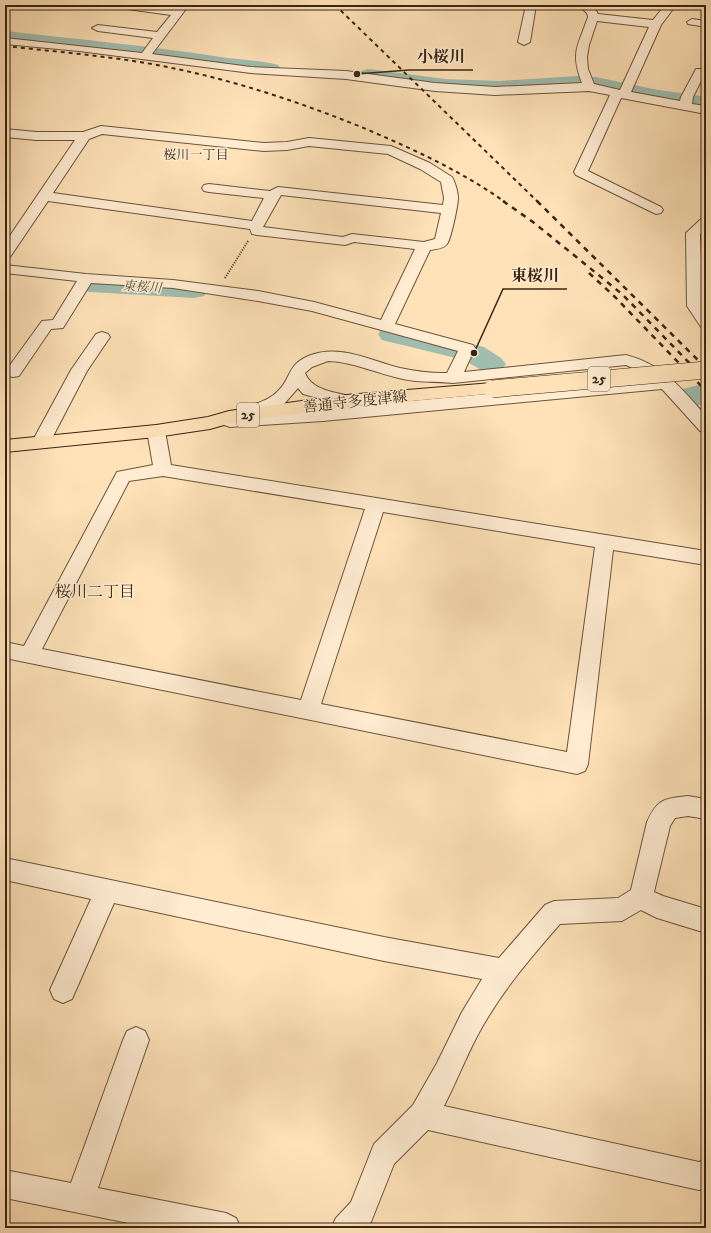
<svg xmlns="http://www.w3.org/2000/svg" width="711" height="1233" font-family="'IM FELL DW Pica','Noto Serif JP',serif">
<rect width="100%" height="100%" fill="#ffe2b8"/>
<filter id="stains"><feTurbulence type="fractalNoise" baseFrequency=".005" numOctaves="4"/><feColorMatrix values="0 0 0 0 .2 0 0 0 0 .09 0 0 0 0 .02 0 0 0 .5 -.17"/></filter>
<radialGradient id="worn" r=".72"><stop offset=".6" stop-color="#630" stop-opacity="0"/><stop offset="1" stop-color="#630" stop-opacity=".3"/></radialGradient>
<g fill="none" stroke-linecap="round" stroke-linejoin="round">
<!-- river -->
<g fill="#a0bdb0" fill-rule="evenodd">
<path d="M5,31C77,39 149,46 221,57C240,60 260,60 278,65L281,69L278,73L271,75L244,73L156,59L5,43Z"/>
<path d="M368,69L445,79L500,81L577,76L596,77L653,89L706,97V111L653,103L596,89L577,88L500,93L445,91L361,79L357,75L361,71Z"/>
<path d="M90,276L194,282L204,284L208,290L204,296L194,298L90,292L81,290L77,284L81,278Z"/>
<path d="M392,325L484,347L501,358L506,364L501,370L491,373L481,370L464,360L382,340L378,334L382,328Z"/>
<path d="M706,383V403L694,406L683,403L679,396L683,389Z"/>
</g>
<defs>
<g id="minor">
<path d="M122,5H143L175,9L178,5H189L152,54L251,67L346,71L435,83L495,87L582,83C570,52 578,46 588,17L587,13L577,5C586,5 594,5 598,14L653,20L665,5H676L661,25L631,92L680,101L681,97L696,69H704L706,71L693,97L692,104L706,106V114L621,98L588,171L661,207L663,210L661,213L656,214L576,175L574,172L610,95L589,91L495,95L435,91L346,79L251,73L79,51L5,44V38L142,53L153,38L98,31L92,28L98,25L157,32L171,15L127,9L123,8ZM597,21L649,27L620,90L594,84L588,69L587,57L589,45Z"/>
<path d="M526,5H536L530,42L524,45L518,42Z"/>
<path d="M692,19L706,21V27L688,24L687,22Z"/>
<path d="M101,126L264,143L287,142L309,138L391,146L430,163L452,177C455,182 458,192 458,198C458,205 451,239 447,244C443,249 436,249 430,250L395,324L473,345L475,348L464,372L626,355C664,365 681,388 706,416V433L700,431L662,389L323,421L230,427L224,425L221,421L224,417L237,415L236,413L238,409C251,405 267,402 277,392C292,379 286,364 311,355C340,344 372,361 400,368C414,371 429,373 443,373H447L458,351L312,311L258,301L173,288L91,283L63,328L51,329L19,376L13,377L7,376L5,372L42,321L53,320L77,281L5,273V265L86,274L173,280L258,291L314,302L381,320L415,249L354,242L345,245L257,235L252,234L250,229L48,201L10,257L5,258V243L75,140H36L5,137V129L36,132H83ZM102,134L264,151L287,150L309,146L388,154L420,169L441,182L444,198L443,205L278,187L270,191L209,184L204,185L202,188L204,191L209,192L264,198L252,221L53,193L89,139ZM281,195L441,213L435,239L424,242L352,234L343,237L263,227ZM328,361C354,362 378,374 403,379C420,383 436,381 453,383L626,365L643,373L652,379L323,409L261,413L284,404L298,388L303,394L346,406L352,405L354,401L352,397C336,392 312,391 305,373L312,367Z"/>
<path d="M706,218V229L700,234L703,306L706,311V329L701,327L687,306L686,233L701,219Z"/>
<path d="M102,332L108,334L110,337L87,371L50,442L47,446L41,448L35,446L32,442L71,370L96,334Z"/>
<path d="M156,425L162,427L165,431L171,465L706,551V565L613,550L588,764L585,771L577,774L5,658V642L24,646L117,472L153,465L147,431L150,427ZM163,476L365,509L301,700L42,649L129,481ZM383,512L595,547L567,752L321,704Z"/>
<path d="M688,796L706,799V819L688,816L675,818L670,826L654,892L663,896L706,909V933L657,918L641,910L622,921L560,924C531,957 503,990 481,1029C467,1054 457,1081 444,1106L699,1162L706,1159V1187L699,1190L428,1130L394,1164L371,1222L366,1228H331L336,1218L351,1202L374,1144L413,1105L437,1063L462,1012L482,979L384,961L114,903L72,999L63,1003L54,999L50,990L91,899L5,880V858L384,937L499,958L545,905L554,901L618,898L631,890L647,822C658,798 664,799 688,796Z"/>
<path d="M136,1027L145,1031L149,1040L98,1188L226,1213L236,1218L241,1228H153L5,1198V1170L71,1183L123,1040L127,1031Z"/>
</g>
<path id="major" d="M492,383L498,385L501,389L498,393L346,407L231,423L210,429L156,437L5,452V440L156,425L208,417L229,411L346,395Z"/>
</defs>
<!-- minor casing -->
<use href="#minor" stroke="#6a543c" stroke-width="2"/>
<!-- major casing -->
<use href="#major" stroke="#382512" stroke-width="2"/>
<!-- path -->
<path stroke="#382512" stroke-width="2" stroke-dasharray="1 1.5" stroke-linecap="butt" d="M225,278L248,241"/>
<!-- minor -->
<use href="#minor" fill="#ffecd1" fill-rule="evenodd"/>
<!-- major -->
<use href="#major" fill="#ffe2b8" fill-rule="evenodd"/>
<!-- rail-far1 -->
<g stroke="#382512" stroke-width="2" stroke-dasharray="4 4" stroke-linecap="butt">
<path d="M335,5L538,202"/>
<path d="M5,46C50,51 96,55 140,62C218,75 293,99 366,129C415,150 461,171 505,202"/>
</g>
<!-- rail -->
<g stroke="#382512" stroke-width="2.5" stroke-dasharray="5.5 5.5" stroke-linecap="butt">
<path d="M503,201L533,222L622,294L706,380"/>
<path d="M537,201L706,368"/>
<path d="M589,273L615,297L706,391"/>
</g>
<defs>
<path id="major-bridge" d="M492,389L706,370"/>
</defs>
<!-- major-bridge casing -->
<use href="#major-bridge" stroke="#382512" stroke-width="18" stroke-linecap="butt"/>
<!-- major-bridge -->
<use href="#major-bridge" stroke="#ffe2b8" stroke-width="17"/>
</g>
<g text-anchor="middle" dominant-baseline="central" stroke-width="3" stroke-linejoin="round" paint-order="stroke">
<!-- far-neighbourhood labels -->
<g font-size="13" fill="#382512" stroke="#ffecd1">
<text x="196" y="155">桜川一丁目</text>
</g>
<!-- far-water labels -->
<g font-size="13" font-style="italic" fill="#575341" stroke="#ffecd1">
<text transform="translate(142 287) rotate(4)">東桜川</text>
</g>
<!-- shield labels -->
<g fill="#ffecd1" stroke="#74614b" stroke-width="1">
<rect x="588" y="367" width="22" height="24" rx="3"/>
<rect x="237" y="403" width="22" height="24" rx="3"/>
</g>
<g font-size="14" font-weight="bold" fill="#382512">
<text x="599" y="379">25</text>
<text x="248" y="415">25</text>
</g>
<!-- street labels -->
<g font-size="15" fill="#382512" stroke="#ffecd1">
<text transform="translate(355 402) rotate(-6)">善通寺多度津線</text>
</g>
<!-- neighbourhood labels -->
<g font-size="16" fill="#382512" stroke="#ffecd1">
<text x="95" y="592">桜川二丁目</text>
</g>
</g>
<!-- callouts -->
<path fill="none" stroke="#382512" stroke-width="1.5" d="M357 74L409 70H473M474 353L503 289H567"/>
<g fill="#382512" stroke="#ffecd1" stroke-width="1.5">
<circle cx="357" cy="74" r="4"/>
<circle cx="474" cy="353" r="4"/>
</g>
<g font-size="16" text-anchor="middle" font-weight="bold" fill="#382512" stroke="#ffecd1" stroke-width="3" stroke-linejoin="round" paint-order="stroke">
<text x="441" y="62">小桜川</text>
<text x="535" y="281">東桜川</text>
</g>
<!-- margin -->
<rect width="711" height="1233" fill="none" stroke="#ffe2b8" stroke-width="20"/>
<rect x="6" y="6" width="699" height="1221" fill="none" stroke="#382512" stroke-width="2"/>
<rect x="10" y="10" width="691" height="1213" fill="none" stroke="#382512"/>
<rect width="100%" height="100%" filter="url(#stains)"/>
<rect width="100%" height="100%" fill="url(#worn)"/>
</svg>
